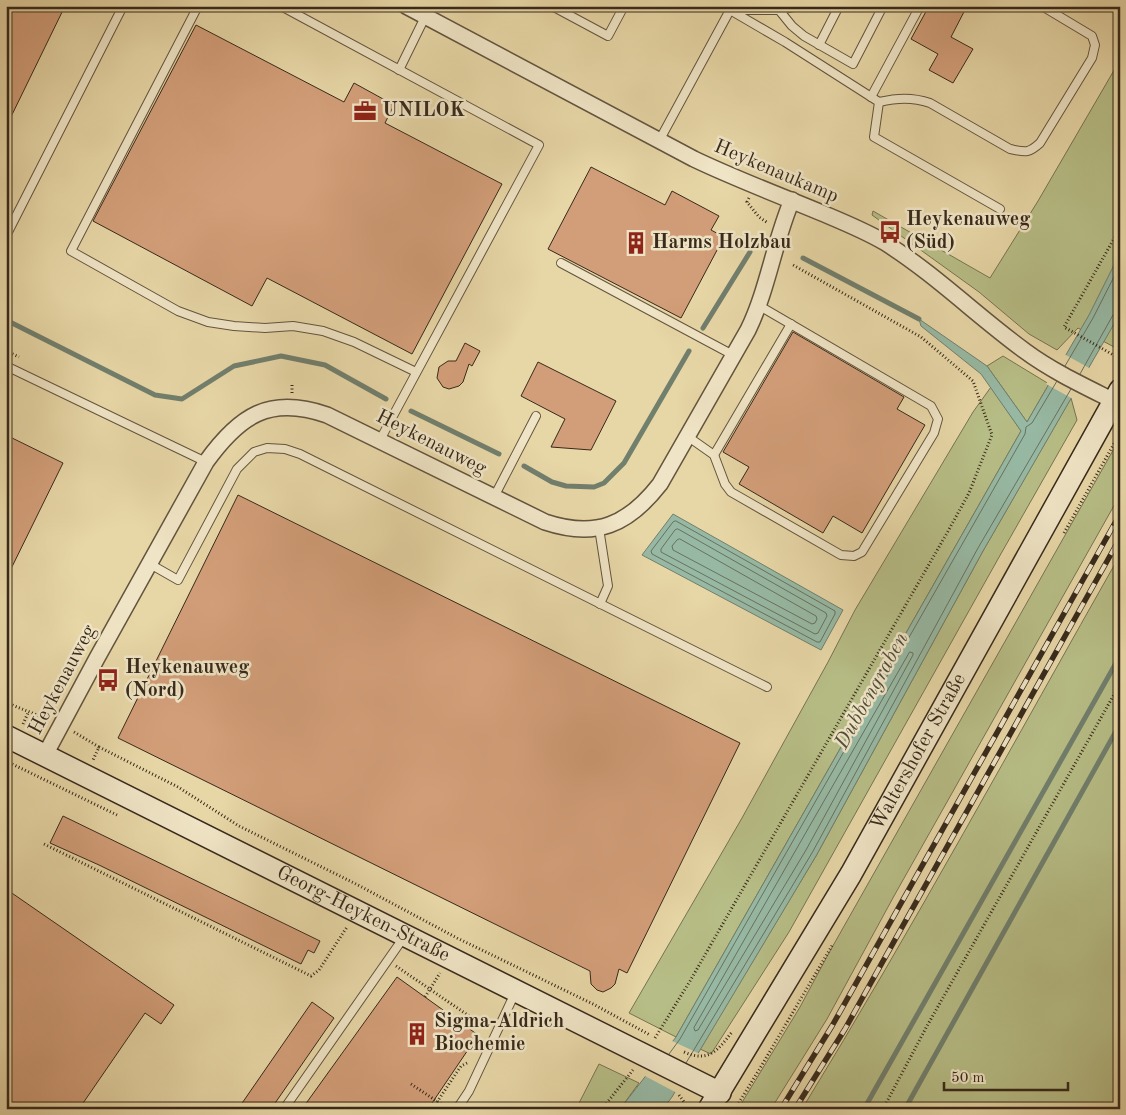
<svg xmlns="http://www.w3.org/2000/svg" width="1126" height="1115" font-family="'Old Standard TT',serif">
<rect width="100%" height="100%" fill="#e7d6a6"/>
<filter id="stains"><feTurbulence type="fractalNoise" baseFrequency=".004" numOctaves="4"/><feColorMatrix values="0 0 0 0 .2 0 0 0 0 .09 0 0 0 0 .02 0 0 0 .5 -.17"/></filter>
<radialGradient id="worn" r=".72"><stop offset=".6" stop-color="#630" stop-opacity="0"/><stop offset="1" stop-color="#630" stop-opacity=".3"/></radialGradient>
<!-- green -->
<g fill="#b7bd86" stroke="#777350">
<path d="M1120,60V346L1118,349L1078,328L1057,350L1029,334L979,292L872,215L873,211L990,278L1038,201Z"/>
<path d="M1003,356L1049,384L1027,422L987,366Z"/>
<path d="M991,387L1021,431L676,1037L629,1013L742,818L828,662L855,610L973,412Z"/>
<path d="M1071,398L1077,420L998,559L789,932L711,1054L700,1049L816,856L983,551Z"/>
<path d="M1120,438V495L894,896L827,1019L771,1109H738L800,1007L830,951Z"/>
<path d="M1120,555V1109H802C913,928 1015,740 1120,555Z"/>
<path d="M599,1064L639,1083L620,1109H576Z"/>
</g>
<!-- water -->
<g fill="#97b9a4" stroke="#717f6d">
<path d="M1120,253V313L1110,331L983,551L816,856L672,1097L663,1109H620L676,1037L1021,431L981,374L921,326L919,319L987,366L1027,422L1089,315Z"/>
<path d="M673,514L843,610L821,650L642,555Z"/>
</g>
<!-- pier -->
<g fill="#e7d6a6">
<path d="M1064,354L1091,369L1073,399L1046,384Z"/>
<path d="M670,1040L700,1054L677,1093L643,1075Z"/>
</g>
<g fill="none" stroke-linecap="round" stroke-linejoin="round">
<!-- shore -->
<g stroke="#677160" stroke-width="1">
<path d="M1065,366L1093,318L1120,265"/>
<path d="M1080,374L1113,315L1120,312"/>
<path d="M676,521L835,611V614L820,642H817L652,554L651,551L673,522Z"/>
<path d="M678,529L826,613L827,616L818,633L815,634L661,552V549L675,530Z"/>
<path d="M680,539L816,616L817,619L815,623L812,624L673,550L672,546L677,540Z"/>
<path d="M910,652L913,653V655L806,850L698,1030L695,1031L694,1028Z"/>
<path d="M669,1054L680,1039L1025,434L1026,427L1032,423L1057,381"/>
<path d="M686,1063L812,853L978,548L1071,389"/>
</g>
<!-- stream -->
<g stroke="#717f6d" stroke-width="5">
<path d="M803,258L919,319"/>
<path d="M6,320L155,395L182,399L234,366L281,356L325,365L386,399"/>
<path d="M703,328L750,252"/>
<path d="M411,411L499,454"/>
<path d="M524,466L552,482L566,486L594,487L604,483L624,463L689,351"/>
<path d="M864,1109L1120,656"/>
<path d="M905,1109L1120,724"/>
</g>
</g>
<!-- building -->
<g fill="#d29e79" stroke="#37291b">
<path d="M6,6H65L6,127Z"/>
<path d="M929,6H967L951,37L973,49L953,83L929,70L938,54L911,39Z"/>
<path d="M196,25L344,102L354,83L394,105L385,123L502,184L412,354L267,278L252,306L93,221Z"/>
<path d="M591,167L665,205L672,191L719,216L711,230L724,237L681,318L548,249Z"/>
<path d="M793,332L904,397L897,409L925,425L862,533L833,516L823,533L739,484L749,467L723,452Z"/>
<path d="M465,343L480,351L472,366L469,364L463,382L459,386L449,389L443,387L437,378L439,367L448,361H456Z"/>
<path d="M538,362L616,401L591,450L551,447L565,419L521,396Z"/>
<path d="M6,435L63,463L6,579Z"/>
<path d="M238,495L740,743L627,973L619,969L615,984L611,988L603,992L597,990L591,984L590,971L118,738Z"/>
<path d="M63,816L320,941L314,953L308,950L301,964L99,865L50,843Z"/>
<path d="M6,889L174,1005L161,1024L145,1013L79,1109H17L6,1101Z"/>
<path d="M397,977L478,1035L428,1109H302Z"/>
<path d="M312,1002L334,1018L271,1109H238Z"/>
</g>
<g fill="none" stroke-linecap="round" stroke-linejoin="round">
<defs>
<g id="service">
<path d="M198,6L71,251L178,311L208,322L234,326L265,328L293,326L323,331L354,342L416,372"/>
<path d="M281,6L539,145L380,440"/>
<path d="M552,6L608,36L624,6"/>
<path d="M730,10L785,42L879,102L874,137L1000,209"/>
<path d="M732,10H779L781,7"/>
<path d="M779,10L792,26L804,36L853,64L883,6"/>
<path d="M779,10L798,6"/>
<path d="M819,45L839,6"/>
<path d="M399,70L425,17"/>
<path d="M871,97L920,6"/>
<path d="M879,102C897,98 912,97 930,103L1010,149C1025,152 1028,154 1040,143L1092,58L1095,45L1092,36L1042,6"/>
<path d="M659,141L730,10L721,6"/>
<path d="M6,236L123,6"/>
<path d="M561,263L733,355"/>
<path d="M6,366L206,462"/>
<path d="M687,436L714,455L725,484L731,492L841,555L854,556L862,552L934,433L938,419L931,406L758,305"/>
<path d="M714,455L791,324"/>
<path d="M494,497L536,416"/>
<path d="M599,528L608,586L600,604"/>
<path d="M150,564L178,580L237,469L254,452L267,448L285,449L300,454L767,687"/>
<path d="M284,1109L404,937"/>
<path d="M457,1109L469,1091L515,993"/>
</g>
<g id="minor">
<path d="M406,6L694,159C738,180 784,197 829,216C848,224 867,232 884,242C935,274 977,316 1025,351C1052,371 1084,386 1114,401"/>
<path d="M45,755L97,658L206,462C239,416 269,395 327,415L545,522C596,539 628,525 660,484L748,330C768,289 774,242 792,200"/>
</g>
<g id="secondary">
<path id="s1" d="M6,736L720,1093"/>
<path id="s2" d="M709,1109L851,874L1120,390"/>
</g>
</defs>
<!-- service casing -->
<use href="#service" stroke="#63543e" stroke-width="10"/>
<!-- minor casing -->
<use href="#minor" stroke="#63543e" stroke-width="18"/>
<!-- secondary casing -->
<use href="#secondary" stroke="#37291b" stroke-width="24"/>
<!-- path -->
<g stroke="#37291b" stroke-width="3" stroke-dasharray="1 2.5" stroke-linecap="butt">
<path d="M749,198L747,202L759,217L768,223"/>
<path d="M1120,228L1064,327L1117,357L1120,352"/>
<path d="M6,351L19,357"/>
<path d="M292,385V394"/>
<path d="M1064,533L1120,433"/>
<path d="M6,702C20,709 34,713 48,720"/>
<path d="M23,724L28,713"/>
<path d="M74,732L99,747L93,760"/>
<path d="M99,747L178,787L239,826L356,884L457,938L593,1004L650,1035"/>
<path d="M6,761L117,815"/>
<path d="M44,844L311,976L319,970L347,927"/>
<path d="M396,966L488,1029"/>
<path d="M425,997L440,973"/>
<path d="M655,1038L690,981L947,533L969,493L992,435L973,381L921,337L793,265"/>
<path d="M684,1052C709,1063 718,1050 732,1032"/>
<path d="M411,1084L447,1108"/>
<path d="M679,1095L689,1109"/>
<path d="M437,1102L461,1066L469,1062"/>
<path d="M602,1109L633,1070"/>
<path d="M735,1109L759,1070L833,944"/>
<path d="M883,1109L927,1026L1120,684"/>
</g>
<!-- service -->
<use href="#service" stroke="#efe4c5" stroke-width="8"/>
<!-- minor -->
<use href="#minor" stroke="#efe4c5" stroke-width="15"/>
<!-- secondary -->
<use href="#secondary" stroke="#efe4c5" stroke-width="21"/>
<defs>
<g id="rail">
<path d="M781,1109L832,1026L1120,514"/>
<path d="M795,1109L845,1029L1120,538"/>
</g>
</defs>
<!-- rail casing -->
<use href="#rail" stroke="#37291b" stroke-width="5.5"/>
<!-- rail -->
<use href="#rail" stroke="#efe4c5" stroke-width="4" stroke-dasharray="11" stroke-linecap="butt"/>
</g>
<!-- icons -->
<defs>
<symbol id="office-bare" viewBox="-9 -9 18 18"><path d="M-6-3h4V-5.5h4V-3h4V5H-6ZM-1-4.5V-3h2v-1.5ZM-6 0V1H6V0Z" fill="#8f2418" stroke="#efe4c5" stroke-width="2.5" paint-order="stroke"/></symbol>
<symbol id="bus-bare" viewBox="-9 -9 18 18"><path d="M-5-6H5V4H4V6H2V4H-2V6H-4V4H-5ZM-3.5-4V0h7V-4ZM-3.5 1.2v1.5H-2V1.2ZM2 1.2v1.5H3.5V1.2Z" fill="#8f2418" stroke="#efe4c5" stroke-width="2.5" paint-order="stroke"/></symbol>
<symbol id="building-bare" viewBox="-9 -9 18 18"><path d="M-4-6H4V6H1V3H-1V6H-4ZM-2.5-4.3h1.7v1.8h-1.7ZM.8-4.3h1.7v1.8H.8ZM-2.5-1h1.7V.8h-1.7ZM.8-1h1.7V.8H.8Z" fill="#8f2418" stroke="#efe4c5" stroke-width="2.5" paint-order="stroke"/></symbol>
</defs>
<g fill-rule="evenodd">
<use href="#office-bare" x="349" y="95" width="32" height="32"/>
<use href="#bus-bare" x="874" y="216" width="32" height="32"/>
<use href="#building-bare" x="620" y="227" width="32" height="32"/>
<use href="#bus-bare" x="92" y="664" width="32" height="32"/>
<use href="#building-bare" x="401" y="1018" width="32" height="32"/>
</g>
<g text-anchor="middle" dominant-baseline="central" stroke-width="5" stroke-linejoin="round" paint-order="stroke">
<!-- poi labels -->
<g font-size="20" font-weight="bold" fill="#37291b" stroke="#efe4c5" text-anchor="start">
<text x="382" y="111">UNILOK</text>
<text x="906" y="220">Heykenauweg<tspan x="906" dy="23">(Süd)</tspan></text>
<text x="652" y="243">Harms Holzbau</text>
<text x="125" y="668">Heykenauweg<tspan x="125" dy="23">(Nord)</tspan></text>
<text x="434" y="1022">Sigma-Aldrich<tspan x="434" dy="23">Biochemie</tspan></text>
</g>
<!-- street labels -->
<g font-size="20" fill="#37291b" stroke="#efe4c5">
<text transform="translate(776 172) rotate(23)">Heykenaukamp</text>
<text transform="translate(431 443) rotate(27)">Heykenauweg</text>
<text transform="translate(63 680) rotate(-62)">Heykenauweg</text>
<text stroke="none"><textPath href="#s2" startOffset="414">Waltershofer Straße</textPath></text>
<text stroke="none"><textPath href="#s1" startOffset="399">Georg-Heyken-Straße</textPath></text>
</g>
<!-- water labels -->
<g font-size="21" font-style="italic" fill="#4f4d3d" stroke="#efe4c5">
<text transform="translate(872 691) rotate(-61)">Dubbengraben</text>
</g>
</g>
<!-- margin -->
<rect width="1126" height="1115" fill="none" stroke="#e7d6a6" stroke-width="25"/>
<rect x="8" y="8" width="1111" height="1100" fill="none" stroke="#37291b" stroke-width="2.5"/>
<rect x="12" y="12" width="1101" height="1090" fill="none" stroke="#37291b"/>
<!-- scale -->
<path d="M944 1082v8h124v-8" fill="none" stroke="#37291b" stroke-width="2.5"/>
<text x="951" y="1082" font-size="15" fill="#37291b" stroke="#efe4c5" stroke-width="4" paint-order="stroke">50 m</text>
<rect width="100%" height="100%" filter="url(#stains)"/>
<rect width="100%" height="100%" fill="url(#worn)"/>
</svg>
